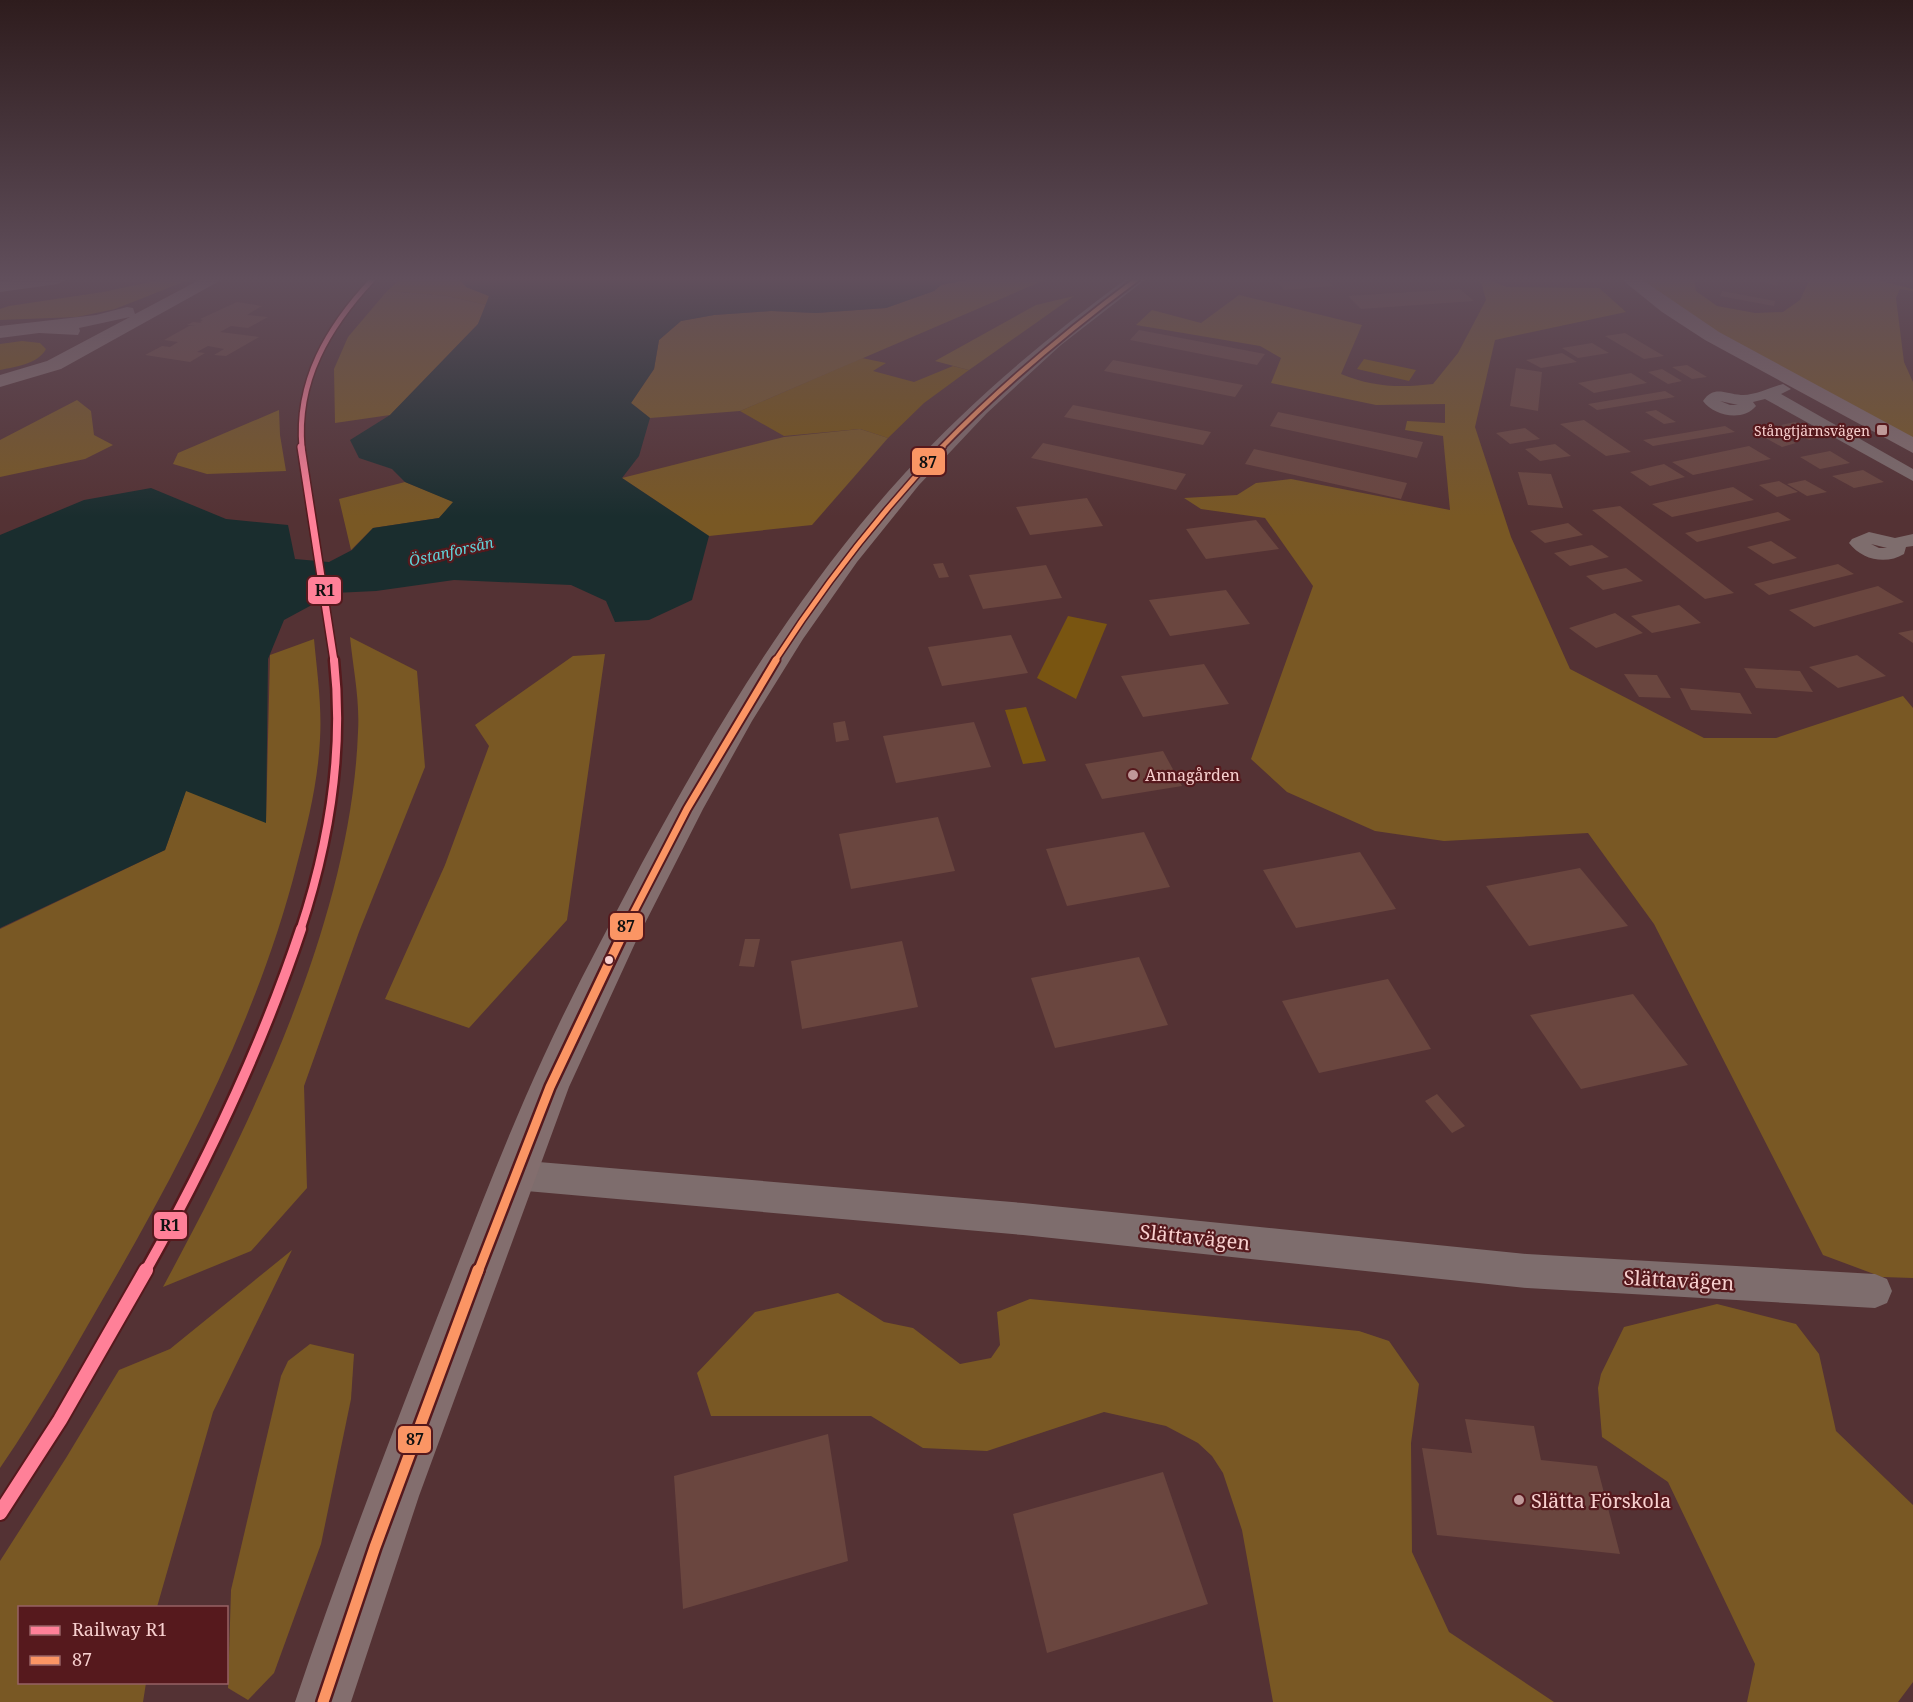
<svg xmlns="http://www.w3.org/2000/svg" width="1913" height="1702" font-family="'Noto Serif',serif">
<rect width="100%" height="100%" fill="#543234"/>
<!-- green -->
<g fill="#795511">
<path d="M401,279H459L466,287L489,296L486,305L447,296L387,291Z"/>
<path d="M22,341L40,343L46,349C38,364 15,367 0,370V344Z"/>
<path d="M862,358L886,363L873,371L914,382L953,366L969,370L924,403L888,438L860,429L784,436L740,411Z"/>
<path d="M1364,359L1416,370L1409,381L1357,369Z"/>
<path d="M1068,616L1107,624L1076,699L1037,678Z"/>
<path d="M1026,707L1046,761L1023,764L1005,710Z"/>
</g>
<!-- forest -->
<g fill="#795824">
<path d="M164,279H191L115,309L77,317L0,320V309L9,306L103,292Z"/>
<path d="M971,279H1047L740,411L650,418L631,403L654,369L659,340L681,321L714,315L771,311L816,313L886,308L934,291L941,285Z"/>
<path d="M1477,279H1486L1507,287L1599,288L1626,312L1495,340L1475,427L1511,537L1570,669L1704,738H1776L1903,696L1913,708V1278L1882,1277L1823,1255L1654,924L1588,833L1444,841L1375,831L1287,792L1251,759L1313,586L1265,518L1201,509L1184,498L1237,495L1256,483L1291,479L1450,510L1443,436L1405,430L1407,421L1445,423V404L1376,405L1271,383L1281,358L1260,346L1136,325L1152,310L1201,323L1239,295L1362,325L1341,374C1372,387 1400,388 1433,384L1458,353L1486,300L1482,285Z"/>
<path d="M1637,279H1694L1696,291L1717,306L1755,313L1783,312L1800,300L1810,279H1873L1913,289V291L1900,289L1896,298L1904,362L1913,382V442L1749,353Z"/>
<path d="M387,291L447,296L486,305L478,324L390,415L335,423L334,369L348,337Z"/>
<path d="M1074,296L969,370L935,361L1036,305Z"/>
<path d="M77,400L91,411L94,435L113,445L85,459L0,477V440Z"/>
<path d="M279,410L280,435L286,471L207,474L173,464L178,453Z"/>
<path d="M860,429L888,438L812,525L709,536L622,478L784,437Z"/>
<path d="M405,482L454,502L439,518L373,528L351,550L339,499Z"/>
<path d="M350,637L417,671L425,767L359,932L304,1086L307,1188L251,1251L163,1287C251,1124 351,920 358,732C360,700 353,668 350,637Z"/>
<path d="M314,639C317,672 322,706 320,739C318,781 308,823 297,864C260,1010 190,1147 115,1278C78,1342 42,1407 0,1468V929L165,850L186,790L266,822L270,655Z"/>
<path d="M605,654L567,920L469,1028L385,999L445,865L489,746L475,725L573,656Z"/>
<path d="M292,1250L213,1412L157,1607L20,1608V1682L146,1683L143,1702H0V1561L66,1458L119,1370L170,1349Z"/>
<path d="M838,1293L884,1322L913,1328L960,1364L991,1358L1000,1345L997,1312L1030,1299L1359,1331L1389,1341L1419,1384L1411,1443L1412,1552L1449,1632L1554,1702H1273L1242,1530L1223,1473L1212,1456L1198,1443L1166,1426L1104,1412L987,1451L923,1448L871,1416H711L697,1373L755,1312Z"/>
<path d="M1717,1304L1796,1324L1819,1354L1836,1431L1913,1505V1682L1898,1702H1747L1755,1664L1668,1482L1602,1437L1598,1388L1601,1374L1624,1327Z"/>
<path d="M310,1344L354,1354L351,1399L321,1544L274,1673L248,1700L228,1688L231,1590L281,1376L288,1361Z"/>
</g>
<!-- water -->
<path fill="#1a2d2e" d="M459,279H971L941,285L934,291L886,308L816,313L771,311L714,315L681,321L659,340L654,369L631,403L650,418L639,456L622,478L709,536L692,600L649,620L615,622L606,601L571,585L454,580L376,591L334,593L284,620L268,659L266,823L186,791L165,850L0,928V535L84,500L151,488L226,519L288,525L295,559L329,562L352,550L373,528L439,518L453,502L405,482L392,469L359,458L350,440L390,415L478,324L489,296L466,287Z"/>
<!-- building -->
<g fill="#6a463f">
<path d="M1326,279L1333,286L1284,290L1278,282Z"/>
<path d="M1754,279H1779L1777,286Z"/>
<path d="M1460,289L1474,301L1361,309L1348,296Z"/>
<path d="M1722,291L1775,301L1774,306L1720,296Z"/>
<path d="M237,302L262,306L247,315L268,317L248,328L231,326L220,332L259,337L226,356L214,355L224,349L208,346L197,352L205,353L190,362L145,355L162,346L170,347L178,342L164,340L189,326H196L187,325L193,322L202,323L200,322L203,320L200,319Z"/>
<path d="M1139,330L1265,354L1257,365L1130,340Z"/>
<path d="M1625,333L1664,356L1644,359L1605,336Z"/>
<path d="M1592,343L1609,353L1578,358L1562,348Z"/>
<path d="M1562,353L1577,362L1541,368L1526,360Z"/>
<path d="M1113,360L1243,385L1235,397L1104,371Z"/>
<path d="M1687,365L1707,377L1692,379L1672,367Z"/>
<path d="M1516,368L1542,372L1538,411L1510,406Z"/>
<path d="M1662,369L1682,381L1668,384L1648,372Z"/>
<path d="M1631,373L1647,383L1594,393L1578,383Z"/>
<path d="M1665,391L1675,397L1597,410L1588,404Z"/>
<path d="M1073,405L1211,432L1203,445L1064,417Z"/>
<path d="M1656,410L1676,422L1664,424L1645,412Z"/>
<path d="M1278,412L1423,442L1417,458L1270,426Z"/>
<path d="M1584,420L1631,452L1606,456L1560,424Z"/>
<path d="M1795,422L1823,437L1809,440L1781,425Z"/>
<path d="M1725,426L1735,432L1653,446L1643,440Z"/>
<path d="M1766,427L1796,443L1782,447L1751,430Z"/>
<path d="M1525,428L1540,439L1510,444L1496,433Z"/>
<path d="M1043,443L1186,474L1176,490L1031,458Z"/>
<path d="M1555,444L1571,456L1540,461L1525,449Z"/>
<path d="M1749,446L1771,459L1693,475L1672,462Z"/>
<path d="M1254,449L1407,483L1401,499L1245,464Z"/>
<path d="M1830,451L1850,463L1820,469L1800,457Z"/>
<path d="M1664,464L1685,477L1650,486L1630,472Z"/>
<path d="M1863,470L1884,482L1854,488L1832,476Z"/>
<path d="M1518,472L1551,474L1563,508L1528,505Z"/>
<path d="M1805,480L1827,492L1807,496L1787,484Z"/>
<path d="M1779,481L1798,492L1777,497L1759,485Z"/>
<path d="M1733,487L1754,500L1672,517L1652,504Z"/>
<path d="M1087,498L1103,526L1030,535L1016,507Z"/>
<path d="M1620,506L1734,593L1705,599L1592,510Z"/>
<path d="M1778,512L1791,520L1697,542L1685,533Z"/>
<path d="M1256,520L1279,549L1206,559L1186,529Z"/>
<path d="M1568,523L1583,535L1545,543L1530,531Z"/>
<path d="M1771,541L1797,558L1773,564L1747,547Z"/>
<path d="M1592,545L1609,557L1570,566L1554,553Z"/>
<path d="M943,563L949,577L939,578L933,564Z"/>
<path d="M1838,564L1854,574L1769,595L1754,584Z"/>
<path d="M1046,565L1062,598L983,609L969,575Z"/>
<path d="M1626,568L1643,581L1603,590L1586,576Z"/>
<path d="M1878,586L1904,602L1814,627L1789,610Z"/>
<path d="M1226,590L1250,624L1170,636L1149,600Z"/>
<path d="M1679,605L1701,623L1652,633L1631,616Z"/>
<path d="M1615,613L1643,633L1596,648L1569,628Z"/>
<path d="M1913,630V643L1898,633Z"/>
<path d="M1011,635L1028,673L942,686L928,647Z"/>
<path d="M1857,655L1886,676L1838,688L1809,667Z"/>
<path d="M1204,664L1229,704L1143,717L1121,676Z"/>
<path d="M1744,668L1800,671L1813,692L1756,688Z"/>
<path d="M1624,674L1657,675L1671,698L1639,697Z"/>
<path d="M1680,688L1740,693L1752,714L1691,710Z"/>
<path d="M845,721L849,740L836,742L833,723Z"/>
<path d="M974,722L991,767L896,783L883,736Z"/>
<path d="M1163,751L1182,786L1102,799L1085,764Z"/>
<path d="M938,817L955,871L851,889L839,834Z"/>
<path d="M1144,832L1170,887L1067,906L1046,849Z"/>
<path d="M1360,852L1396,909L1296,928L1263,870Z"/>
<path d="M1580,868L1628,926L1529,946L1486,886Z"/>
<path d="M745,939H760L754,967L739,966Z"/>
<path d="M902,941L918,1007L802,1029L791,961Z"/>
<path d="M1139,957L1168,1025L1055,1048L1031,978Z"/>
<path d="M1388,979L1431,1049L1319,1073L1282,1001Z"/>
<path d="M1633,994L1688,1065L1581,1089L1530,1015Z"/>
<path d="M1437,1094L1465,1126L1452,1133L1425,1101Z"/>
<path d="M1465,1419L1534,1426L1541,1460L1597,1466L1620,1554L1437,1535L1422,1448L1472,1453Z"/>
<path d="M828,1434L848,1561L683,1609L674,1476Z"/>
<path d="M1163,1472L1208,1604L1047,1653L1013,1514Z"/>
</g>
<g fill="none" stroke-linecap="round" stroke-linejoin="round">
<!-- street -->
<g fill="#7e6d6d" fill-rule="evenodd">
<path d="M1783,384L1791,389L1781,394L1913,469V481L1765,399L1753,402L1756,406C1743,422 1714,416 1703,401C1714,385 1725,394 1741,395C1754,396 1771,387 1783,384ZM1720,401L1738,405H1730Z"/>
<path d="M1869,532L1895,538L1913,534V546L1906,547L1904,554C1886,565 1862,560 1849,543L1852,539ZM1871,544L1887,548H1879Z"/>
<path d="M515,1160L1023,1203L1527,1254L1875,1274L1887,1279L1892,1291L1887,1303L1875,1308L1527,1288L1023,1235L515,1190L504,1186L499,1175L504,1164Z"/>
</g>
<!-- secondary -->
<g fill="#836e6e" fill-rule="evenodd">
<path d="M19,279H67L58,284L0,292V282Z"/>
<path d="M1126,279H1146L1061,345L987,413L919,485L857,562L803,639L752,721L703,809L637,939L569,1087L419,1496L351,1702H295C338,1574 386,1449 435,1323C470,1234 503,1145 543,1058C573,992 608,928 642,863C716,726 799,589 905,473C972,400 1046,338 1126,279Z"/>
<path d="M1621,279H1641L1719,332L1913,437V453L1705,340L1662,312Z"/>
</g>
<!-- highway -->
<path fill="#877171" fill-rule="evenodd" d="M201,279H223L61,369L0,387V375L47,361L130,317L79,328L80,331L78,335L39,333L0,338V326L96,315L127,307L133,308L135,314Z"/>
<defs>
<path id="bus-1-far4" d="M941,448C1002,385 1067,331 1137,279"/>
<path id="bus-1-far3" d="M775,661C824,585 880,513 943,447"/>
<path id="bus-1-far2" d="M624,931L687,809L776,660"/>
<path id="bus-1-far1" d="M478,1272L550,1087L625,929"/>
<path id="bus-1" d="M323,1702L375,1547L478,1270"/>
</defs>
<!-- bus-1-far4 casing -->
<use href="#bus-1-far4" stroke="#56191d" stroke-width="8"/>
<!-- bus-1-far3 casing -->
<use href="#bus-1-far3" stroke="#56191d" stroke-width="8"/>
<!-- bus-1-far2 casing -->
<use href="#bus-1-far2" stroke="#56191d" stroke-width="11"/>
<!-- bus-1-far1 casing -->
<use href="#bus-1-far1" stroke="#56191d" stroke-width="14"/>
<!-- bus-1 casing -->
<use href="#bus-1" stroke="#56191d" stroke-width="16"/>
<!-- bus-1-far4 -->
<use href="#bus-1-far4" stroke="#fb9564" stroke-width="4.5"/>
<!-- bus-1-far3 -->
<use href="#bus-1-far3" stroke="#fb9564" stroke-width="5"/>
<!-- bus-1-far2 -->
<use href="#bus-1-far2" stroke="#fb9564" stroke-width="7"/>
<!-- bus-1-far1 -->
<use href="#bus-1-far1" stroke="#fb9564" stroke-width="9"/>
<!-- bus-1 -->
<use href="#bus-1" stroke="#fb9564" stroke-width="11"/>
<defs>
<path id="rail-1-far4" d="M302,448C296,381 328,327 373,279"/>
<path id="rail-1-far3" d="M301,447L334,661"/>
<path id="rail-1-far2" d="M300,931C329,844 344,751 334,660"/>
<path id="rail-1-far1" d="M145,1272C207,1162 261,1049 301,929"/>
<path id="rail-1" d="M0,1513L60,1420L146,1270"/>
</defs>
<!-- rail-1-far4 casing -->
<use href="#rail-1-far4" stroke="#56191d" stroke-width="8"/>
<!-- rail-1-far3 casing -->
<use href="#rail-1-far3" stroke="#56191d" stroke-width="10"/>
<!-- rail-1-far2 casing -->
<use href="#rail-1-far2" stroke="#56191d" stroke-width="13"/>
<!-- rail-1-far1 casing -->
<use href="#rail-1-far1" stroke="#56191d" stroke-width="15"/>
<!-- rail-1 casing -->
<use href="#rail-1" stroke="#56191d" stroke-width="18"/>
<!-- rail-1-far4 -->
<use href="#rail-1-far4" stroke="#ff8098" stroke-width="5"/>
<!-- rail-1-far3 -->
<use href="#rail-1-far3" stroke="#ff8098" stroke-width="7"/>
<!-- rail-1-far2 -->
<use href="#rail-1-far2" stroke="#ff8098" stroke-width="8"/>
<!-- rail-1-far1 -->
<use href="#rail-1-far1" stroke="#ff8098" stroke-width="10"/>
<!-- rail-1 -->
<use href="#rail-1" stroke="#ff8098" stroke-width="14"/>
</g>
<!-- sky -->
<linearGradient id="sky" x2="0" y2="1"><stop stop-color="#2e1c1d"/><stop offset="0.54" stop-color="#614f5c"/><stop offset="1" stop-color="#614f5c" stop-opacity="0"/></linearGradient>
<rect width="1913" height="517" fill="url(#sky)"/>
<!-- markers -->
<g fill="#bf9999" stroke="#56191d" stroke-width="2">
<rect x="1876" y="424" width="12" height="12" rx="3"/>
<circle cx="1133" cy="775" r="6"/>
<circle cx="1519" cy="1500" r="6"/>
</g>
<circle fill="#f8d0cf" stroke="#56191d" stroke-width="2" cx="609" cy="960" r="5"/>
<g text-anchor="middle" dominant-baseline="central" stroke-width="4.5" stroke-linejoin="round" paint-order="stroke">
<!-- far-poi labels -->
<g font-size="14" fill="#f8d0cf" stroke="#56191d" text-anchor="end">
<text x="1870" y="430">Stångtjärnsvägen</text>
</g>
<!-- far-water labels -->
<g font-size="15" font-style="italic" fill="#5fd4da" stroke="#56191d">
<text transform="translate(451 551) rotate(-13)">Östanforsån</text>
</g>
<!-- poi labels -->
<g font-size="16" fill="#f8d0cf" stroke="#56191d" text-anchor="start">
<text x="1145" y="775">Annagården</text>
</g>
<!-- near-street labels -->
<g font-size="20" fill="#f8d0cf" stroke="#56191d">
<text transform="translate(1195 1237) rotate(6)">Slättavägen</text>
<text transform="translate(1679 1280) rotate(3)">Slättavägen</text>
</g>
<!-- near-poi labels -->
<g font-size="20" fill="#f8d0cf" stroke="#56191d" text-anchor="start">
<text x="1531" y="1500">Slätta Förskola</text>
</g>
</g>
<g stroke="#56191d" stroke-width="2">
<rect x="911" y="447" width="35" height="29" rx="6" fill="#fb9564"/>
<rect x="307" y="576" width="35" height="29" rx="6" fill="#ff8098"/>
<rect x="609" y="912" width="35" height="29" rx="6" fill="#fb9564"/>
<rect x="153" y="1211" width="35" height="29" rx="6" fill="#ff8098"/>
<rect x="397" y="1425" width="35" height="29" rx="6" fill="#fb9564"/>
</g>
<g font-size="16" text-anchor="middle" font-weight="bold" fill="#111">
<text x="928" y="468">87</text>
<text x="325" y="596">R1</text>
<text x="626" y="932">87</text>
<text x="170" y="1231">R1</text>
<text x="415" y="1445">87</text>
</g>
<!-- legend -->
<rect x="18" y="1606" width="210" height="78" fill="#56191d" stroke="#976264" stroke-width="1.5"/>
<rect x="30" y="1626" width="30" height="9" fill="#ff8098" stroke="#976264" stroke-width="1.5"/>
<text x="72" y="1636" font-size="18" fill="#f8d0cf">Railway R1</text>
<rect x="30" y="1656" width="30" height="9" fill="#fb9564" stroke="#976264" stroke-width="1.5"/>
<text x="72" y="1666" font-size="18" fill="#f8d0cf">87</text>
</svg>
